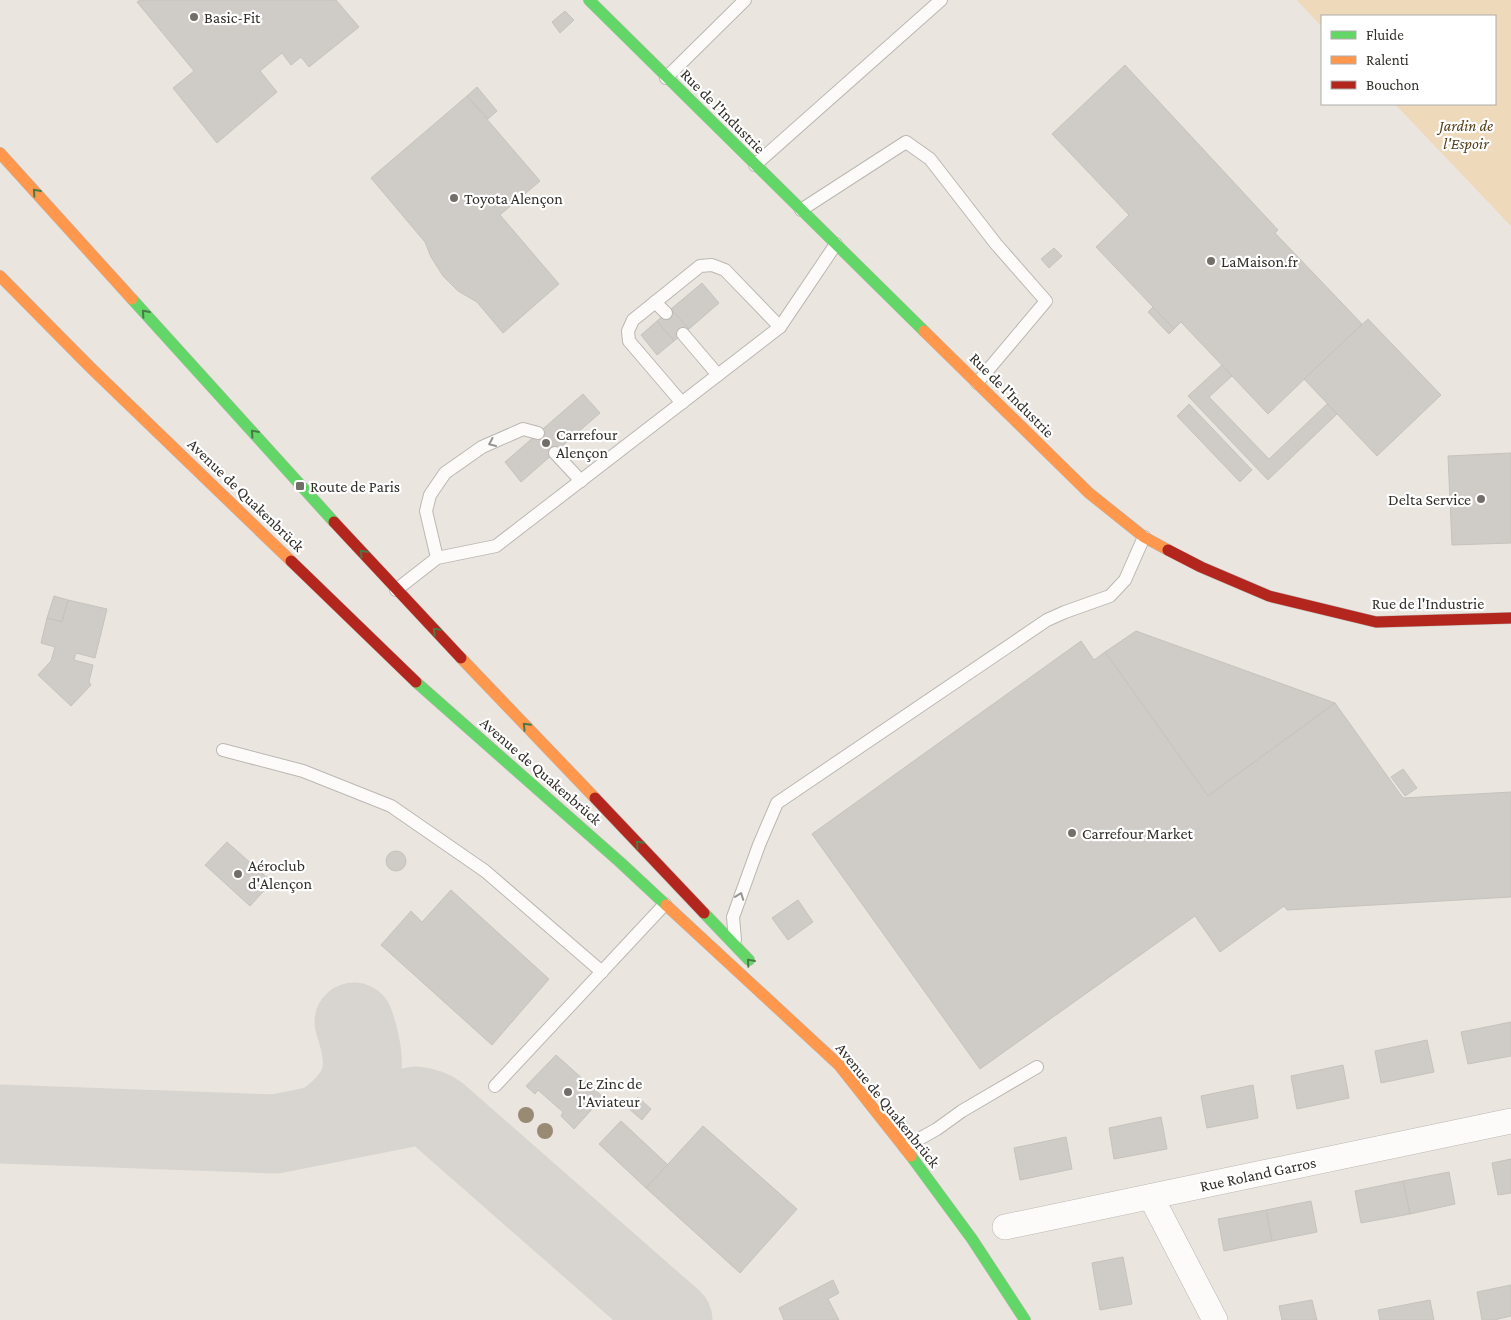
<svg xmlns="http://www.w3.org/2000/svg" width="1511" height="1320" font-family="'Crimson Pro',serif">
<rect width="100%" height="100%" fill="#eae5de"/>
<!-- green -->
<path fill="#eed9ba" d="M1297,0H1511V226L1395,104H1495V16H1322V27Z"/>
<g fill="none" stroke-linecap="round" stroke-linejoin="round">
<!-- taxiway -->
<g stroke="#d8d4d0" stroke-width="79">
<path d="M0,1124L275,1134L416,1106C425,1107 431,1109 438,1114L673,1320"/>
<path d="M321,1125C363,1094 371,1073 354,1022"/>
</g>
</g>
<!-- building -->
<g fill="#cfcbc6" stroke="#c6c2bd">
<path d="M140,0H336L359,27L309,67L301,57L291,65L282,53L260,71L277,92L217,143L173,88L194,71L137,2Z"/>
<path d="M565,11L574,20L560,33L552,22Z"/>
<path d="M1125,65L1278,230L1275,233L1362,324L1268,414L1181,322L1174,329L1096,247L1129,215L1052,134Z"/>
<path d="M477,87L497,111L488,119L467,96Z"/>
<path d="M467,96L540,181L500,215L559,284L503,333L477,302L458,291L443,276L431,257L425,242L371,178Z"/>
<path d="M1054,248L1062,256L1049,268L1041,259Z"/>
<path d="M702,283L719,303L689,329L671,309Z"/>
<path d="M1153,307L1174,329L1169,334L1148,312Z"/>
<path d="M671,309L689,329L674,341L657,321Z"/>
<path d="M1368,319L1441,395L1377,456L1304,379Z"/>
<path d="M657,321L674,341L657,355L641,335Z"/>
<path d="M1222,365L1232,376L1209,397L1269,459L1327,404L1337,414L1268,480L1188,396Z"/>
<path d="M583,394L600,413L521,482L505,462Z"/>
<path d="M1189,404L1252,470L1240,482L1177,416Z"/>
<path d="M1511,453V543L1452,545L1448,456Z"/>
<path d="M54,596L68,600L62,622L47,618Z"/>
<path d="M68,600L107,609L95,658L76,653L74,660L93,665L89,682L91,685L71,706L38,675L51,661L55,647L41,643L47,618L62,622Z"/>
<path d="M1136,631L1335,703L1208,796L1105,652Z"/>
<path d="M1081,641L1094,660L1105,652L1208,796L1335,703L1403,798L1511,792V897L1287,910L1284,906L1220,952L1195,916L980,1069L812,834Z"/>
<path d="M1403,769L1417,788L1405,796L1391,777Z"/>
<path d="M227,842L272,882L250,906L205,865Z"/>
<circle cx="396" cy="861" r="10"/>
<path d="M451,890L549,979L492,1045L381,945L411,911L422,922Z"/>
<path d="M798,900L813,922L788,940L772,918Z"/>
<path d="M1511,1022V1056L1468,1064L1461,1032Z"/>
<path d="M1427,1040L1434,1072L1381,1083L1375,1051Z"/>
<path d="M556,1055L603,1097L574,1129L561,1116L563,1112L538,1090L535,1094L526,1086Z"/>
<path d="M1343,1065L1349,1098L1297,1109L1291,1076Z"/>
<path d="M1253,1085L1258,1118L1207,1128L1201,1096Z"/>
<path d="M638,1097L651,1109L642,1120L628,1108Z"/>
<path d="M1161,1117L1167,1149L1114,1159L1109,1128Z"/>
<path d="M621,1121L668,1165L646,1188L599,1144Z"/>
<path d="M703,1126L797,1209L740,1273L646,1188Z"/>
<path d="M1066,1137L1072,1169L1020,1180L1014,1148Z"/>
<path d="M1511,1159V1193L1498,1195L1492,1163Z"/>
<path d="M1449,1172L1455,1204L1410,1214L1403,1181Z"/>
<path d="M1403,1181L1410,1214L1361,1223L1355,1191Z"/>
<path d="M1311,1201L1317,1232L1272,1241L1266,1210Z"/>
<path d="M1266,1210L1272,1241L1224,1251L1218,1219Z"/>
<path d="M1123,1257L1132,1304L1100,1310L1092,1263Z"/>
<path d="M833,1280L839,1293L828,1299L839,1320H784L779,1308Z"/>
<path d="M1511,1285V1316L1494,1320H1482L1477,1292Z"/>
<path d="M1312,1300L1317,1320H1282L1279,1306Z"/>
<path d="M1430,1300L1434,1320H1380L1378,1310Z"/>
</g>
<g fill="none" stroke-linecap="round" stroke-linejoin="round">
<defs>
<g id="lane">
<path d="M666,78L745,0"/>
<path d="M755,165L941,0"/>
<path d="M801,210L906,142L930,159L996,244L1046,301L977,383"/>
<path d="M655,302L666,313"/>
<path d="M683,334L718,375"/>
<path d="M682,403L629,341L628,331L633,320L700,266L712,265L725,270L780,327"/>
<path d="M555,453L581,481"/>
<path d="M437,558L426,511L430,495L445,473L482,447L523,429L538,433"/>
<path d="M396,590L437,558L496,546L780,327L836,244"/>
<path d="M223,750L303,771L391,806L485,871L602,972"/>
<path d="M735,940L733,917L759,845L777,803L1047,620L1065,612L1110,596L1125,580L1144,537"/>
<path d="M495,1086L665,904"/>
<path d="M905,1147L937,1129L962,1111L1037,1067"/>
</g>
<g id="street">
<path d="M1151,1197L1215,1320"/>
<path d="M1005,1227L1511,1121"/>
</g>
<g id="fast">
<path d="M589,0L924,331"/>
<path d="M132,299L334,522"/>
<path d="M416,682L621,863L666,905"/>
<path d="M704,913L749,960"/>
<path d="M911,1156L972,1239L1025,1320"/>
</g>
<g id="slow">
<path d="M0,153L132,299"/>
<path d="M0,276L91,368L291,561"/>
<path d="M924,331L1089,493L1144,537L1168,550"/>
<path d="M461,658L595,798"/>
<path d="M666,905L839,1065L911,1156"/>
</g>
<g id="jam">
<path d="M334,522L461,658"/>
<path d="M1168,550L1201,567L1269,596L1376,622L1511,618"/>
<path d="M291,561L416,682"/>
<path d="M595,798L704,913"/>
</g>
</defs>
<!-- lane casing -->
<use href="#lane" stroke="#bbb7b2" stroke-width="14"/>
<!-- street casing -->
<use href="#street" stroke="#bbb7b2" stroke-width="26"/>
<!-- fast casing -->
<use href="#fast" stroke="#bbb7b2" stroke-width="12"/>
<!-- slow casing -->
<use href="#slow" stroke="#bbb7b2" stroke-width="12"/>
<!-- jam casing -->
<use href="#jam" stroke="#bbb7b2" stroke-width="12"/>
<!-- lane -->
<use href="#lane" stroke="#fcfbfa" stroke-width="12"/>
<!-- street -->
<use href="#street" stroke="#fcfbfa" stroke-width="25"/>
<!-- fast -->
<use href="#fast" stroke="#63d668" stroke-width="11"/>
<!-- slow -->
<use href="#slow" stroke="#ff974d" stroke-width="11"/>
<!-- jam -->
<use href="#jam" stroke="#b3261e" stroke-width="11"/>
</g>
<!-- trees -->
<g fill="#998a73">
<circle cx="526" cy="1115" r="8"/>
<circle cx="545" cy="1131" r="8"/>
</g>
<!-- one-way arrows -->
<defs><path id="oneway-chevron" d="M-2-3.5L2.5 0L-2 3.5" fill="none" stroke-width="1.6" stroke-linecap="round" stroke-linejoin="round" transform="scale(1.25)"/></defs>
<g stroke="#487a46">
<use href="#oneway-chevron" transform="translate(36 192) rotate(-132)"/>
<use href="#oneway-chevron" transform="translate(145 313) rotate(-132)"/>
<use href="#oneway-chevron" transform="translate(254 433) rotate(-132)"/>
<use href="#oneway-chevron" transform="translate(363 553) rotate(-132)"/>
<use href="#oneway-chevron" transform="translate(436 631) rotate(-134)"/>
<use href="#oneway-chevron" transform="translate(526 726) rotate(-134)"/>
<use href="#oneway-chevron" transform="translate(639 844) rotate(-134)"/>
<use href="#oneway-chevron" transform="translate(750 962) rotate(-131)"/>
</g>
<g stroke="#979592">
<use href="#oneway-chevron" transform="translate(492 443) rotate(156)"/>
<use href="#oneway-chevron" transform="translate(740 896) rotate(-70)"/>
</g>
<!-- markers -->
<g fill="#726f69" stroke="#fff" stroke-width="2">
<circle cx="194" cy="17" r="5"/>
<circle cx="454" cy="198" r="5"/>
<circle cx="1211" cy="261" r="5"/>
<circle cx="546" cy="443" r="5"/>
<rect x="295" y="481" width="10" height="10" rx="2.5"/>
<circle cx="1481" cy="499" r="5"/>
<circle cx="1072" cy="833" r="5"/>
<circle cx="238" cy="874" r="5"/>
<circle cx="568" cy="1092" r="5"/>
</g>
<g text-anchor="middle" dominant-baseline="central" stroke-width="4.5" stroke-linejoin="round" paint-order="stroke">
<!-- poi labels -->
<g font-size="16" fill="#322f2a" stroke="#fff" text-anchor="start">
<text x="204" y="17">Basic-Fit</text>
<text x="464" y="198">Toyota Alençon</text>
<text x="1221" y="261">LaMaison.fr</text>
<text x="556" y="434">Carrefour<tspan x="556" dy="18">Alençon</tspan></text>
<text x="310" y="486">Route de Paris</text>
<text x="1471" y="499" text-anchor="end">Delta Service</text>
<text x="1082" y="833">Carrefour Market</text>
<text x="248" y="865">Aéroclub<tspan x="248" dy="18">d'Alençon</tspan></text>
<text x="578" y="1083">Le Zinc de<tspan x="578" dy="18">l'Aviateur</tspan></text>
</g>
<!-- street labels -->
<g font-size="16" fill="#322f2a" stroke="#fff">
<text transform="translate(723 111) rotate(45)">Rue de l'Industrie</text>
<text transform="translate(1012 395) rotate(45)">Rue de l'Industrie</text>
<text transform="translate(246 495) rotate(44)">Avenue de Quakenbrück</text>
<text x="1428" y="603">Rue de l'Industrie</text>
<text transform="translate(541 771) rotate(41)">Avenue de Quakenbrück</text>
<text transform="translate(888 1105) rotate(51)">Avenue de Quakenbrück</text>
<text transform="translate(1258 1174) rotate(-12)">Rue Roland Garros</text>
</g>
<!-- park labels -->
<g font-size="16" font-style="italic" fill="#57401b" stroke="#fff">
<text x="1466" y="125">Jardin de<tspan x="1466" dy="18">l'Espoir</tspan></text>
</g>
</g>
<!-- legend -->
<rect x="1321" y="15" width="175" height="90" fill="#ffffff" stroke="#adacaa"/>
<rect x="1331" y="31" width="25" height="8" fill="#63d668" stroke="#adacaa"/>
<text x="1366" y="40" font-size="15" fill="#322f2a">Fluide</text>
<rect x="1331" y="56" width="25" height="8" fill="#ff974d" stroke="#adacaa"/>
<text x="1366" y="65" font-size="15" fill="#322f2a">Ralenti</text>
<rect x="1331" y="81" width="25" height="8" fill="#b3261e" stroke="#adacaa"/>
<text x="1366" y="90" font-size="15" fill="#322f2a">Bouchon</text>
</svg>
